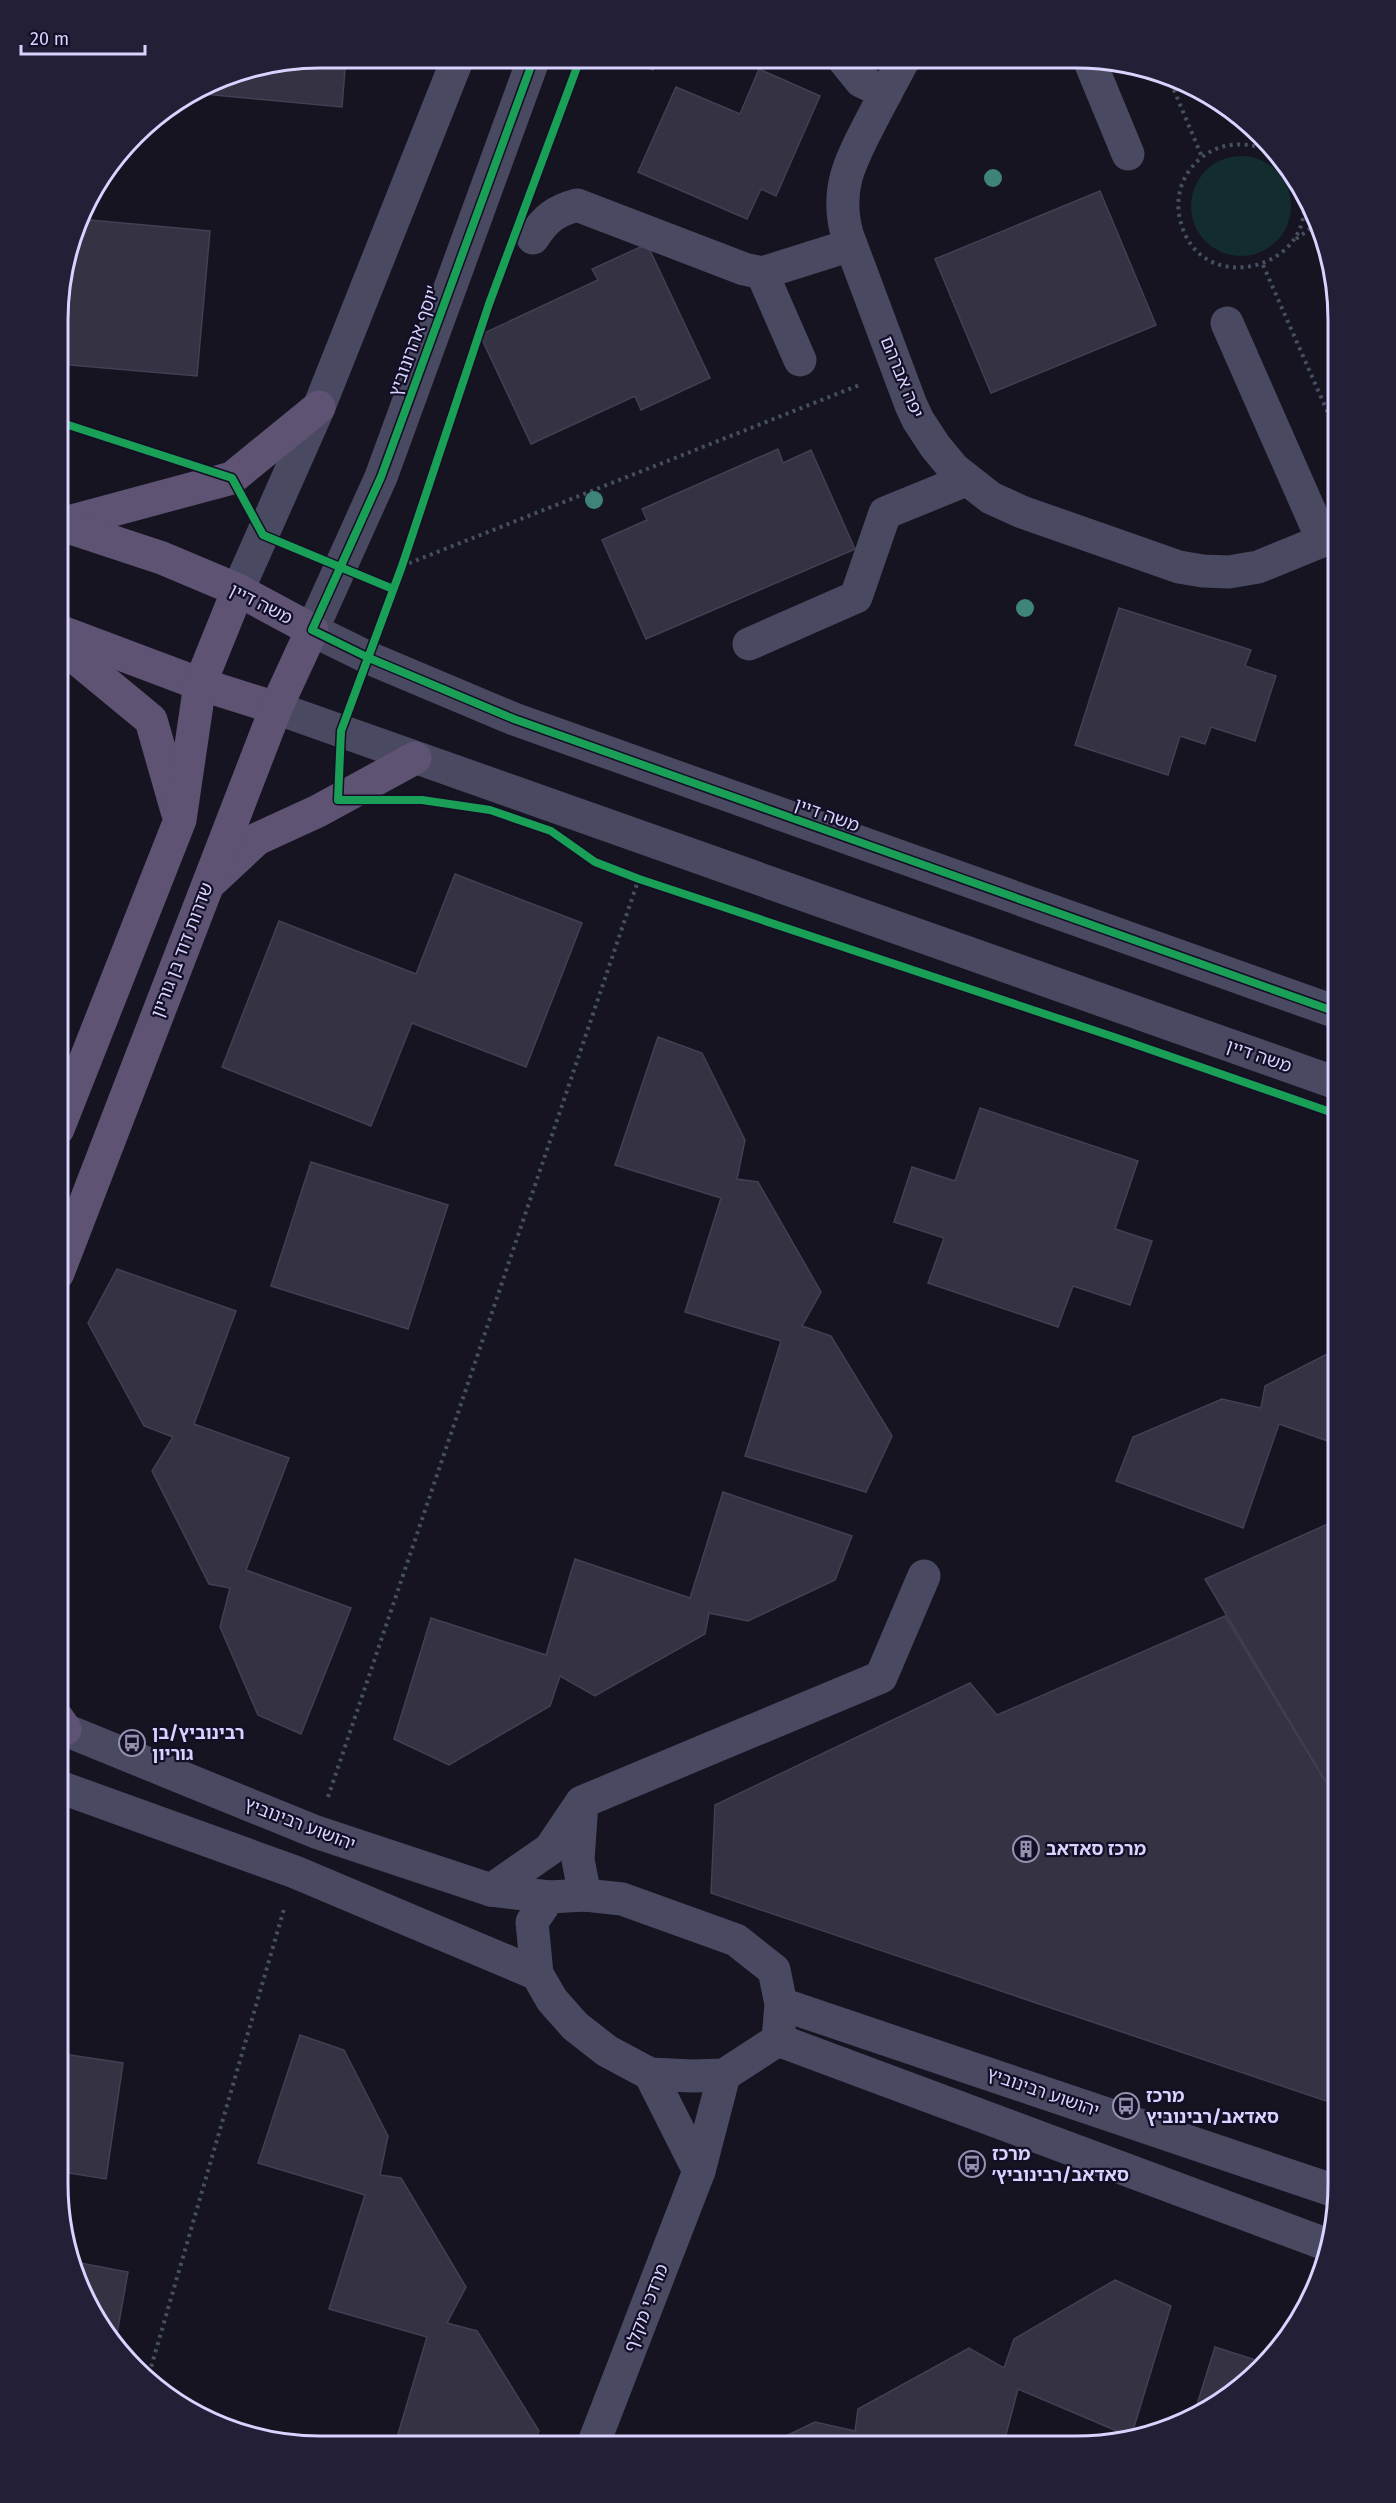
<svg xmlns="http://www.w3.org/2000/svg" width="1396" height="2503" font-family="'Fira Sans','Noto Sans Hebrew',sans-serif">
<rect width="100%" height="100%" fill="#161421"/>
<!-- green -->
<circle fill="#132c2d" cx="1241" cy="206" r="50"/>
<!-- building -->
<g fill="#343243" stroke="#433f54" stroke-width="1.5">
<path d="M320,57H346L342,107L193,93L219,77Z"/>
<path d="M628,59H658L653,70Z"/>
<path d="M759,69L820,96L776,196L761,189L747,219L638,172L676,87L740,114Z"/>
<path d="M1100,191L1156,325L991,393L935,259Z"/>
<path d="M79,219L210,231L197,376L59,364V286Z"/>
<path d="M647,244L710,378L641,410L635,396L531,444L480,335L598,280L592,269Z"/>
<path d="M778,449L783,463L811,450L855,549L646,639L602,540L647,520L642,509Z"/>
<path d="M1119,608L1251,650L1245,666L1276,676L1255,741L1211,727L1205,744L1180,736L1168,775L1075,745Z"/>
<path d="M1339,731V770L1332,752Z"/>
<path d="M455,874L582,923L526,1067L412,1023L371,1126L222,1067L279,921L416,974Z"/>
<path d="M658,1037L702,1053L745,1140L737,1179L758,1182L821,1292L802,1326L831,1336L892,1436L866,1492L745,1456L781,1341L685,1312L721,1198L615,1165Z"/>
<path d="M980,1108L1138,1161L1115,1229L1152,1241L1130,1305L1073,1286L1058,1327L928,1283L944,1238L894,1222L912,1167L955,1181Z"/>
<path d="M311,1162L448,1205L408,1329L271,1286Z"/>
<path d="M117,1269L236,1311L194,1424L289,1458L246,1570L351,1608L301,1734L258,1715L220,1627L230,1588L209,1584L152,1471L173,1437L144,1426L88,1323Z"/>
<path d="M1339,1348V1445L1279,1424L1243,1528L1116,1481L1133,1437L1222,1399L1261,1408L1265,1386Z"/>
<path d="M723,1492L852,1536L835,1580L748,1621L709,1613L705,1634L595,1696L560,1676L550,1706L449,1765L394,1739L431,1618L546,1655L575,1559L690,1598Z"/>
<path d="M1339,1519V1804L1205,1579Z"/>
<path d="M1225,1616L1339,1804L1338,2105L711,1893L715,1805L970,1683L997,1715Z"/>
<path d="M300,2035L344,2050L388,2136L380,2175L401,2178L466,2287L447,2323L477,2331L539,2431L533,2444H395L427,2337L329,2309L365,2195L258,2163Z"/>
<path d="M57,2053L123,2063L106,2179L57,2171Z"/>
<path d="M70,2261L128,2272L115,2345L101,2330L71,2268Z"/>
<path d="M1115,2280L1171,2306L1131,2437L1018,2389L1003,2446L767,2445L815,2422L855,2431L858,2409L969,2348L1004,2368L1014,2339Z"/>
<path d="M1215,2347L1265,2363L1236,2392L1194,2414Z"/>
</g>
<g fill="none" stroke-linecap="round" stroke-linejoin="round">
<!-- path -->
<g stroke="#44505f" stroke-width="4" stroke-dasharray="3 4.5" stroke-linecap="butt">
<path d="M1168,76L1202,157"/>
<path d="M1259,146L1268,143"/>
<path d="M1282,159C1253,137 1211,139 1189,171C1179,185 1176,203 1180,219C1199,307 1336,264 1297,178"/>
<path d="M1294,173L1295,175"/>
<path d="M1296,239L1319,222"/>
<path d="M1263,265L1339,438"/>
<path d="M402,566L862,384"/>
<path d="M328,1797L640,875"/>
<path d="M147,2381L284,1909"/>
</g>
<!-- minor -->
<g stroke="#4a4962" stroke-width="33">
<path d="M534,58L381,477L312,630L369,658L514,719L1339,1013"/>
<path d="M844,60L861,81L886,93"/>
<path d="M903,61C892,81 881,102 870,123C850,162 835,189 847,234L911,405L918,420L935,446L954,469L991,498L1022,512L1179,567L1203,571L1229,572L1258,567L1339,534"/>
<path d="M1090,62L1128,154"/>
<path d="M533,238C545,219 555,211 577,205L744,269L762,273L851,245"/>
<path d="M762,273L800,360"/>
<path d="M1227,323L1323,541"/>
<path d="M238,590L319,407L458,58"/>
<path d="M749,644L856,597L885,513L966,480"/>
<path d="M276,708L1339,1084"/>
<path d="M58,1727L316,1832L491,1890L549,1897"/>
<path d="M57,1786L295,1872L537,1974"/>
<path d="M491,1890L550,1849L581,1803"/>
<path d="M585,1895L622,1899L736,1940L774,1970L781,2004L778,2040L724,2075L692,2076L650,2074L607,2051L575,2026L552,2000L537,1974L532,1922L549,1897Z"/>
<path d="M585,1895L578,1860L582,1802L881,1677L924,1576"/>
<path d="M781,2004L1338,2192"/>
<path d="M778,2040L1328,2245"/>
<path d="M650,2074L699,2171"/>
<path d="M593,2445L699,2171L724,2075"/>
</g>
<!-- major -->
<g stroke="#5e5373" stroke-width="33">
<path d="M61,524L232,478L319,407"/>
<path d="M59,631L200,684L276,708"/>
<path d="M59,644L151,720L177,811"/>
<path d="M212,881L257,839L318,811L415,758"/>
<path d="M58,1129L180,820L200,684L238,590"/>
<path d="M58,1273L276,708L312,630L238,590L162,558L59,524"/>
<path d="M58,1719L65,1729"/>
</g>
<defs>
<g id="cycleway">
<path d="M534,58L381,477L312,630L369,658L514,719L1339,1013"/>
<path d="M580,59L489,304L402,566L341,731L338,800H422L490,810L551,831L595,862L639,879L1114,1037L1339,1115"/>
<path d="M59,422L232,478L263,535L393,589"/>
</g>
</defs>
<!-- cycleway casing -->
<use href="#cycleway" stroke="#130f26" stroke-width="11"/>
<!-- cycleway -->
<use href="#cycleway" stroke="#1a9f57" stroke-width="8"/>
</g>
<!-- trees -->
<g fill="#3e8478">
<circle cx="993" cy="178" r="9"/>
<circle cx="594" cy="500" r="9"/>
<circle cx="1025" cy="608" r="9"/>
</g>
<!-- icons -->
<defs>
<symbol id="bus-ring" viewBox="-11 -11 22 22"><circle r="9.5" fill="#130f26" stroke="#9591b1" stroke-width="1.5"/><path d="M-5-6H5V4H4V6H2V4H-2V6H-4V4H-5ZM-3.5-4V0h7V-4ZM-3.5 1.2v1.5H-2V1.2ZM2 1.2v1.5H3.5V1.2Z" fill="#9591b1"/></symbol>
<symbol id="building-ring" viewBox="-11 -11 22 22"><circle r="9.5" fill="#130f26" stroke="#9591b1" stroke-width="1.5"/><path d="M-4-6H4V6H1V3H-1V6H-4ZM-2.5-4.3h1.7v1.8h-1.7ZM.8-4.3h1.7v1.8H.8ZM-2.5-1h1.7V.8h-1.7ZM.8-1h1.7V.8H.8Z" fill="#9591b1"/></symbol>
</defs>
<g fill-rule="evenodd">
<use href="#bus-ring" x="117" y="1728" width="30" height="30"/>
<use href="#building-ring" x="1011" y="1834" width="30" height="30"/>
<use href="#bus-ring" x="1111" y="2091" width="30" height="30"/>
<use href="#bus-ring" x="957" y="2149" width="30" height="30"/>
</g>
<g text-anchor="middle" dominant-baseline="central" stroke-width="4.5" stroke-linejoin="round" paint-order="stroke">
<!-- street labels -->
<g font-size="18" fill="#d9d4ff" stroke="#130f26">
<text transform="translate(414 341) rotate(-70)">יוסף אהרונוביץ'</text>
<text transform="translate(902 377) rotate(68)">יפה אברהם</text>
<text transform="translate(261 604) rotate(27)">משה דיין</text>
<text transform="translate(827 815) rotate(20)">משה דיין</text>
<text transform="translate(182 950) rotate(-69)">שדרות דוד בן גוריון</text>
<text transform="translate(1259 1056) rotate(19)">משה דיין</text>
<text transform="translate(300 1824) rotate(21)">יהושוע רבינוביץ</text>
<text transform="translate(1043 2092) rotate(19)">יהושוע רבינוביץ</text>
<text transform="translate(646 2308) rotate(-69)">מרדכי מקלף</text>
</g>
<!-- poi labels -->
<g font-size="18" font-weight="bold" fill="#d9d4ff" stroke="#130f26" text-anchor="start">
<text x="152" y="1733">רבינוביץ/בן<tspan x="152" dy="21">גוריון</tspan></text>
<text x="1046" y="1849">מרכז סאדאב</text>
<text x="1146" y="2096">מרכז<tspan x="1146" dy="21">סאדאב/רבינוביץ</tspan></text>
<text x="992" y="2154">מרכז<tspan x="992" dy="21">סאדאב/רבינוביץ׳</tspan></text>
</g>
</g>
<!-- crop -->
<path d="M0 0H1396V2503H0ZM320 68H1076A252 252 0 0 1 1328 320V2184A252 252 0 0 1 1076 2436H320A252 252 0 0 1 68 2184V320A252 252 0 0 1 320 68Z" fill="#231f37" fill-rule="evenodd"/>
<path fill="none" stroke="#d9d4ff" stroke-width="3" d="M320 68H1076A252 252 0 0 1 1328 320V2184A252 252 0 0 1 1076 2436H320A252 252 0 0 1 68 2184V320A252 252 0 0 1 320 68Z"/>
<!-- scale -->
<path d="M21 45v9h124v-9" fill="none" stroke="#d9d4ff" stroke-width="3"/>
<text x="30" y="45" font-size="18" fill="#d9d4ff" stroke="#130f26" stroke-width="4.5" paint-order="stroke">20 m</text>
</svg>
